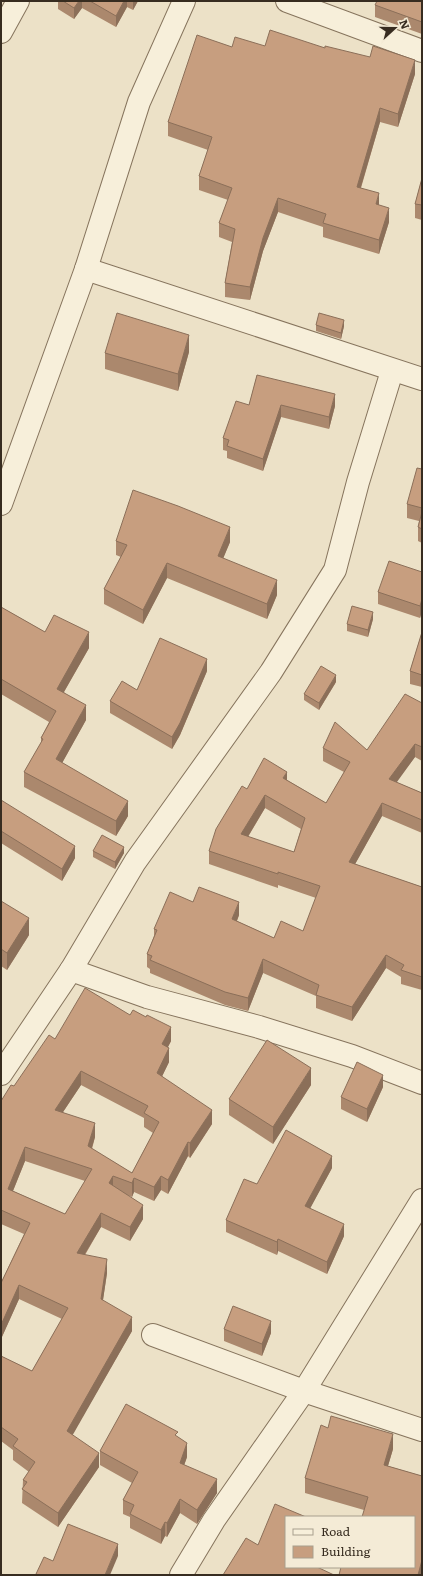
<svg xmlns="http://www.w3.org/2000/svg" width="423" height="1576" font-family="Literata,serif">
<rect width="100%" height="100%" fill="#ece1c7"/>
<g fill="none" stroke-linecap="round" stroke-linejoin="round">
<defs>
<g id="minor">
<path d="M287,1L422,51"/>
<path d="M1,32L18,1"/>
<path d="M86,269L422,379"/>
<path d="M1,504L86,269L139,102L184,1"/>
<path d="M71,970L147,997L259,1027L352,1056L422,1083"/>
<path d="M1,1074L71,970L135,862L271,672L335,570L358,482L392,371"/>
<path d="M153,1335L304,1391L422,1430"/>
<path d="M181,1575L214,1520L304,1391L422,1200"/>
</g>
</defs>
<!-- minor casing -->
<use href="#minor" stroke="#86745d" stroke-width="24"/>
<!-- minor -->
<use href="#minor" stroke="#f7efda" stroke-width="22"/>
</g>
<!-- wall -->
<g fill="#ab886d" fill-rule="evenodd">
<path d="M58,1H138L133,10L127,7L116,27L82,8L74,19L58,9Z"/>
<path d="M422,1V34L375,17V5Z"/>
<path d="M265,46L325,48L415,74L398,127L380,122L361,188L379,205L389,222L379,254L323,237V227L278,212L263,251L250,300L225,297V283L232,242L219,237V223L228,200L199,190V176L208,150L168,136V122L232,47Z"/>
<path d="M422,178V220L415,218V204Z"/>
<path d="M316,325L344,326L341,339L316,331Z"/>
<path d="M189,352L178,391L105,369V353Z"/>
<path d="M257,375L335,406L329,429L281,417L263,471L227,458V451L223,450V438L249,405Z"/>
<path d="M422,469V543L418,541V527L419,521L407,518V504Z"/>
<path d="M116,541L230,542L223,558L277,595L267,619L167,578L143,624L104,604V589L121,557L116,555Z"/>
<path d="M422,572V611L420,618L378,604V592Z"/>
<path d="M1,607L45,632L89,648L64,692L86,720L62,763L128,816L116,836L24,787V772L41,743V738L49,722L1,694Z"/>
<path d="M373,619L368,637L347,631V624Z"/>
<path d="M422,632V687L410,684V671Z"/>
<path d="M207,671L180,735L172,749L110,713V701L137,690Z"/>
<path d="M336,682L319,710L304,700V694Z"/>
<path d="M422,703V761L415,757L396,782L422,793V833L382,816L355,864L422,887V990L401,984V977L386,968L352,1021L316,1008V996L263,973L248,1011L225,1005L150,973V969L147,967V954L154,936V929L193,902L239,915L237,921L274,938L303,931L316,898L278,885V888L209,864V851L247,789L287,780L326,803L344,772L323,761V748L367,750ZM265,808L301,829L294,852L248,837Z"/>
<path d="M1,800L75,858L62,881L1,843Z"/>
<path d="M93,851L124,853L115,869L93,857Z"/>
<path d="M1,901L29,935L7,970L1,966Z"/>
<path d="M55,1039L171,1041L168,1047L169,1062L162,1076L212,1124L190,1158L188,1156L168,1194L161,1190L154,1201L134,1192L132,1197L127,1195L143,1219L130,1241L101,1227L85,1255L107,1273L103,1300L132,1331L72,1435L99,1467L58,1527L22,1503L23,1480L29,1472L13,1460V1450L1,1441V1356L32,1371L62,1319L19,1299L1,1339V1283L24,1234L1,1224V1101ZM81,1085L144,1118V1127L153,1133L132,1173L92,1149L95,1137L63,1112ZM25,1161L85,1181L65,1214L13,1191Z"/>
<path d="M311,1085L273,1144L229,1115V1099Z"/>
<path d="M383,1087L367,1122L341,1109V1097Z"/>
<path d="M332,1168L310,1208L344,1236L327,1274L278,1251L277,1255L226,1232V1220L257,1184Z"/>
<path d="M224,1329L271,1333L262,1356L224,1341Z"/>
<path d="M178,1437L187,1457L184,1465L217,1493L197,1524L180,1513L167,1537L165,1536L161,1544L130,1528V1517L123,1514V1500L132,1483L100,1465V1451Z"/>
<path d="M393,1449L388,1466L422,1476V1575H339L414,1567L364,1510L305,1493V1478Z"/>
</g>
<!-- shaded-wall -->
<g fill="#8b6f59">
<path d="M79,1H82V8L74,19V8Z"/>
<path d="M124,1H127V7L116,27V16Z"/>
<path d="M133,1H138L133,10Z"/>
<path d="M415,60V74L398,127V114Z"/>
<path d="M380,108V122L357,200V187Z"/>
<path d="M379,193V207L376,204Z"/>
<path d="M278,198V212L263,251L250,300V287L263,238Z"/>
<path d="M389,208V222L379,254V240Z"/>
<path d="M344,320V326L341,339V333Z"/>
<path d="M189,335V352L178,391V374Z"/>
<path d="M335,394V406L329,429V417Z"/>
<path d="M281,405V417L263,471V459Z"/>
<path d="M230,527V542L218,571V556Z"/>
<path d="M167,563V578L143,624V610Z"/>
<path d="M277,580V595L267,619V604Z"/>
<path d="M422,599V611L420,618V606Z"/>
<path d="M373,612V619L368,637V630Z"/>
<path d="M89,632V648L57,704V689Z"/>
<path d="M207,659V671L180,735L172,749V737Z"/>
<path d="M336,675V682L319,710V703Z"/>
<path d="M86,705V720L56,774V759Z"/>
<path d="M415,744V757L389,793V779Z"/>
<path d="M287,772V785L283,778Z"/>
<path d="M265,795V808L241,848V834Z"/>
<path d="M128,801V816L116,836V821Z"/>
<path d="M382,803V816L349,875V862Z"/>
<path d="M75,846V858L62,881V869Z"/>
<path d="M124,847V853L115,869V862Z"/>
<path d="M239,902V915L232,933V919Z"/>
<path d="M29,918V935L7,970V953Z"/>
<path d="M386,955V968L352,1021V1007Z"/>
<path d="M263,959V973L248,1011V998Z"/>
<path d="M171,1027V1041L162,1058V1044Z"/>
<path d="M169,1048V1062L157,1087V1073Z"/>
<path d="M311,1068V1085L273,1144V1127Z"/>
<path d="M81,1071V1085L55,1124V1110Z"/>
<path d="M383,1075V1087L367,1122V1109Z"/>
<path d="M212,1110V1124L190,1158V1143Z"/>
<path d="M95,1123V1137L88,1160V1146Z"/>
<path d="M188,1142V1156L168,1194V1180Z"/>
<path d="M25,1147V1161L8,1203V1189Z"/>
<path d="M332,1156V1168L305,1218V1206Z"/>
<path d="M113,1176V1190L109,1183Z"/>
<path d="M161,1176V1190L154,1201V1187Z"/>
<path d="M134,1178V1192L132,1197V1183Z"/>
<path d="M143,1205V1219L130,1241V1227Z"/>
<path d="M101,1213V1227L77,1267V1253Z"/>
<path d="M344,1224V1236L327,1274V1262Z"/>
<path d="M278,1239V1251L277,1255V1242Z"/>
<path d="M107,1259V1273L101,1313V1299Z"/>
<path d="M19,1285V1299L1,1339V1325Z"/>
<path d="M132,1317V1331L67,1445V1431Z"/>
<path d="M271,1321V1333L262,1356V1344Z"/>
<path d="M393,1434V1449L384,1479V1465Z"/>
<path d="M187,1443V1457L180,1477V1463Z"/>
<path d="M99,1453V1467L58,1527V1513Z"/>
<path d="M217,1479V1493L197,1524V1510Z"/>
<path d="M180,1499V1513L167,1537V1523Z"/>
<path d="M165,1522V1536L161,1544V1530Z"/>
<path d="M118,1544V1556L110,1575H105Z"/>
<path d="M422,1560V1575H418Z"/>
</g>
<!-- building -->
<g fill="#c79e7f" stroke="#8b6f59" fill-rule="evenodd">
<path d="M63,1H79L74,8Z"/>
<path d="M90,1H124L116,16Z"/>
<path d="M377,1H422V22L375,5Z"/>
<path d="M270,30L325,48V46L370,57L373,46L415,60L398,114L380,108L357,187L379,193L376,204L389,208L379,240L323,223L326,214L278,198L263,238L250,287L225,283L235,229L219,223L232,188L199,176L212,137L168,122L197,35L232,47L235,37L265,46Z"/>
<path d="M422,178V205L415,204Z"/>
<path d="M117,313L189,335L178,374L105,353Z"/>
<path d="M319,313L344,320L341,333L316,325Z"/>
<path d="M257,375L335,394L329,417L281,405L263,459L227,446L229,440L223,438L236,401L249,405Z"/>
<path d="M417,468L422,469V508L407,504Z"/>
<path d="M133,490L178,506L230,527L218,556L277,580L267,604L167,563L143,610L104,589L127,545L116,541Z"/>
<path d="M422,512V529L418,527Z"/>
<path d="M389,561L422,572V599L420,606L378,592Z"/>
<path d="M352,606L373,612L368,630L347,624Z"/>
<path d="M1,607L45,632L54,615L89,632L57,689L86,705L56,759L128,801L116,821L24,772L43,739L41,738L56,711L1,679Z"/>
<path d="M422,632V675L410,671Z"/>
<path d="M160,638L207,659L180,723L172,737L110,701L122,681L137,690Z"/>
<path d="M321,666L336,675L319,703L304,694Z"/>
<path d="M405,694L422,703V747L415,744L389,779L422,793V820L382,803L349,862L422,887V977L401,970L404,965L386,955L352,1007L316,995L319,985L263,959L248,998L225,992L150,960L152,956L147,954L157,930L154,929L170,892L193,902L199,887L239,902L232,919L274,938L281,921L303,931L320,886L278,872V874L209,851L216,829L242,786L247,789L264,758L287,772L283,778L326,803L350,762L323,748L335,722L367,750ZM265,795L305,818L294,852L241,834Z"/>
<path d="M1,800L75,846L62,869L1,831Z"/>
<path d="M102,835L124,847L115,862L93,851Z"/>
<path d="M1,901L29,918L7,953L1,949Z"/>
<path d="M85,988L130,1015L133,1010L146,1017L147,1015L171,1027L162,1044L169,1048L157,1073L212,1110L190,1143L188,1142L168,1180L161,1176L154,1187L134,1178L132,1183L113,1176L109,1183L143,1205L130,1227L101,1213L77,1253L107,1259L101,1299L132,1317L67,1431L99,1453L58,1513L22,1489L27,1482L23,1480L35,1462L13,1446L18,1439L1,1427V1356L32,1371L68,1308L19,1285L1,1325V1283L30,1223L1,1210V1101L11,1085L14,1086L49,1035L55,1039ZM81,1071L148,1106L144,1113L159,1122L132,1173L88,1146L95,1123L55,1110ZM25,1147L92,1169L65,1214L8,1189Z"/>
<path d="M267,1040L311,1068L273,1127L229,1099Z"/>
<path d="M357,1062L383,1075L367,1109L341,1097Z"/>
<path d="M286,1130L332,1156L305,1206L344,1224L327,1262L278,1239L277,1242L226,1220L244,1179L257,1184Z"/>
<path d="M233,1306L271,1321L262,1344L224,1329Z"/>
<path d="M126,1404L178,1432L175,1435L187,1443L180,1463L217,1479L197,1510L180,1499L167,1523L165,1522L161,1530L130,1514L134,1505L123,1500L138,1472L100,1451Z"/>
<path d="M331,1416L393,1434L384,1465L422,1476V1560L418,1575H339L341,1567H414V1517H362L368,1497L305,1478L321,1425L328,1428Z"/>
<path d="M275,1504L306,1517H286V1567H317L334,1575H223L246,1538L258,1545Z"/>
<path d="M68,1524L118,1544L105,1575H39L36,1574L44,1557L53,1561Z"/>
</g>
<!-- border -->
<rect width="423" height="1576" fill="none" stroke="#372c20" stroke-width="4"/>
<!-- legend -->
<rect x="285" y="1516" width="130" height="52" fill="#f4ebd6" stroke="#a89f8d"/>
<rect x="293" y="1529" width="20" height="6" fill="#f7efda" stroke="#a89f8d"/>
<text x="321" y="1536" font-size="12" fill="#372c20">Road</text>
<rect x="293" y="1546" width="20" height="12" fill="#c79e7f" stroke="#a89f8d"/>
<text x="321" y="1556" font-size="12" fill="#372c20">Building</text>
<!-- north arrow -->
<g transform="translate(395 28) rotate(69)" stroke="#f4ebd6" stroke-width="3" paint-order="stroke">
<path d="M0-3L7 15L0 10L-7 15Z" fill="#372c20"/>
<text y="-6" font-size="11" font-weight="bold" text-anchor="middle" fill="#372c20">N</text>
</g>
</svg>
